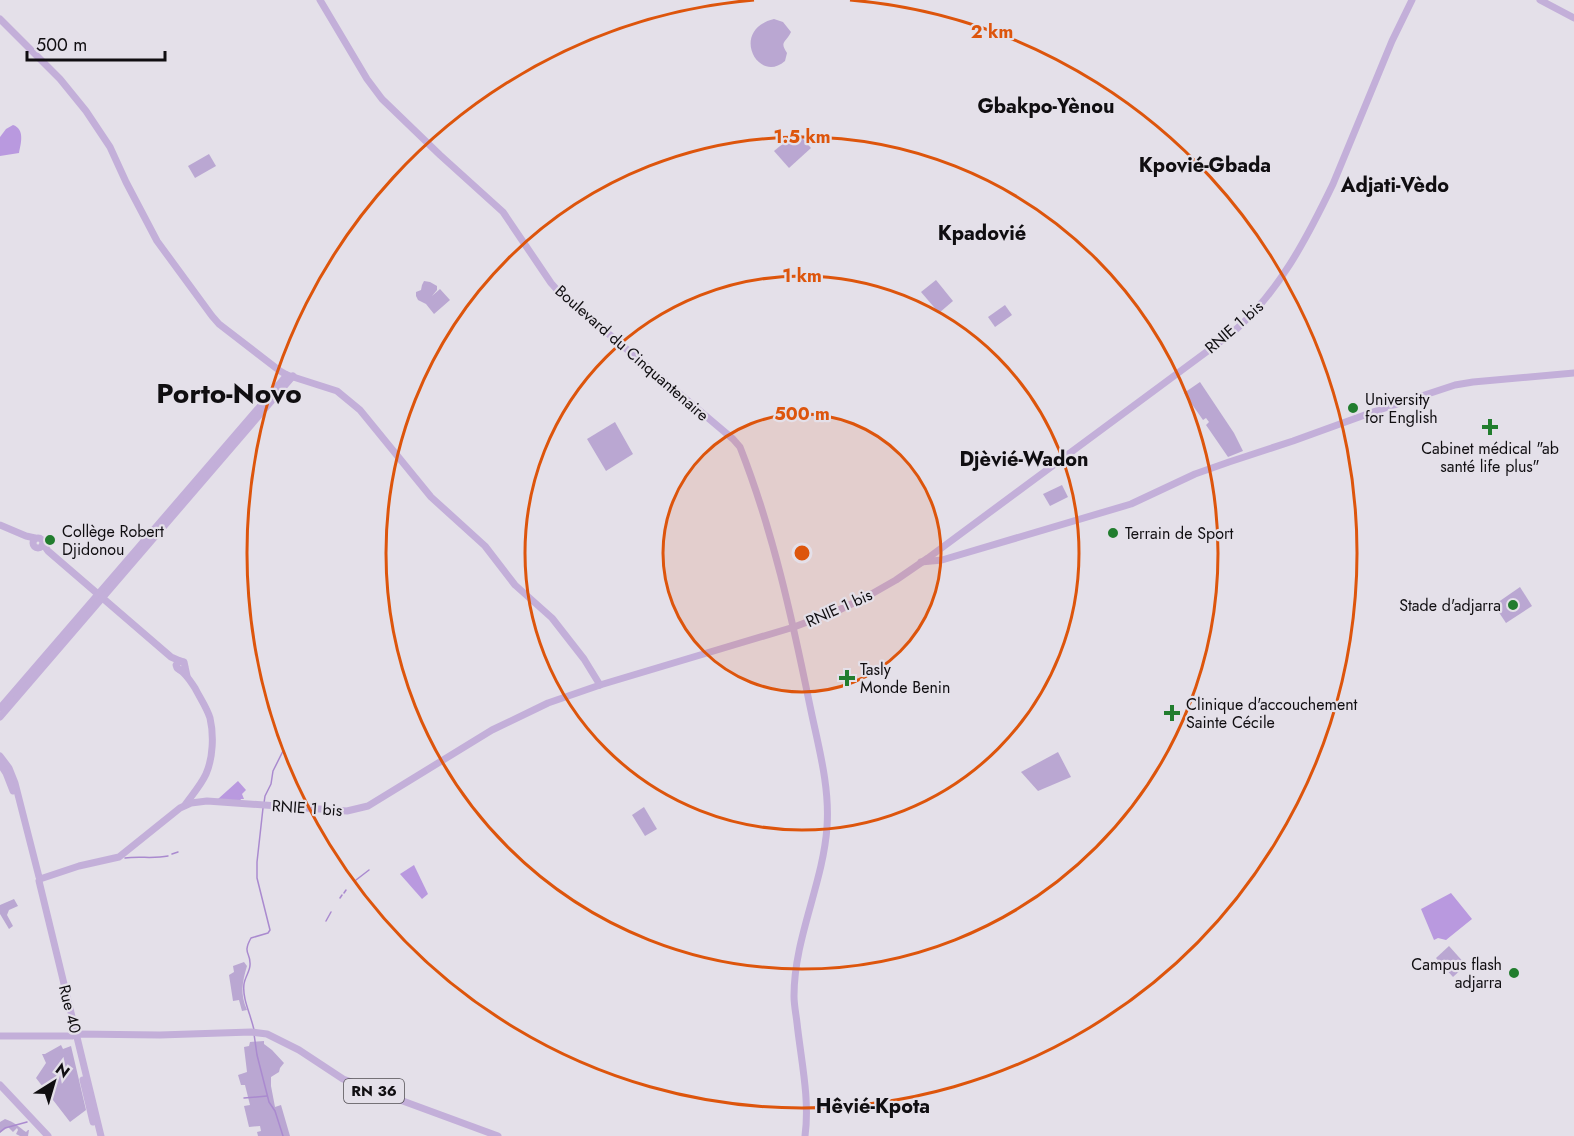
<svg xmlns="http://www.w3.org/2000/svg" width="1574" height="1136" font-family="Jost,sans-serif">
<rect width="100%" height="100%" fill="#e4e0e9"/>
<!-- green -->
<g fill="#baa7d2">
<path d="M774,19L783,22L791,32C786,43 779,41 787,53L785,61C758,85 729,30 774,19Z"/>
<path d="M797,132L811,148L789,168L774,151Z"/>
<path d="M209,154L216,166L195,178L188,166Z"/>
<path d="M936,280L953,301L939,313L921,292Z"/>
<path d="M424,281L430,282L437,286V290L432,296L440,289L450,300L434,314L426,304L418,300L416,296V292L421,290L422,285Z"/>
<path d="M1005,305L1012,315L995,327L988,317Z"/>
<path d="M1200,382L1234,433L1243,451L1228,457L1206,425L1209,422L1206,418L1203,420L1184,393Z"/>
<path d="M615,422L633,454L606,471L587,439Z"/>
<path d="M1062,485L1068,497L1050,506L1043,494Z"/>
<path d="M1520,587L1532,606L1506,623L1494,605Z"/>
<path d="M1058,752L1071,777L1038,791L1021,772Z"/>
<path d="M644,807L657,829L645,836L632,815Z"/>
<path d="M14,899L18,906L9,910L7,915L13,926L9,929L0,914V905Z"/>
<path d="M1449,946L1466,965L1453,977L1436,958Z"/>
<path d="M244,962L247,966C242,983 240,994 247,1010L242,1011L239,1000L233,1001L229,975L234,972L233,966Z"/>
<path d="M264,1041V1044L272,1050L284,1063L280,1068L279,1072L271,1077V1086L275,1107L281,1105L290,1136H258L257,1132L261,1131L260,1126L249,1127L244,1106L250,1105L245,1085H241L238,1075L247,1072L244,1047L249,1046L250,1042Z"/>
<path d="M61,1045L63,1049L71,1046L86,1110L70,1122L36,1078L46,1063L42,1054H45Z"/>
<path d="M5,1119C14,1122 19,1127 26,1132L28,1130H29L28,1136H20L16,1134L18,1130L17,1128L13,1132L8,1127L0,1133V1122Z"/>
</g>
<!-- forest -->
<g fill="#b999df">
<path d="M13,125C25,129 21,143 19,153L0,156V137L6,129Z"/>
<path d="M238,781L246,790L242,794L244,799H241L240,801L218,799Z"/>
<path d="M414,865L428,894L422,899L400,874Z"/>
<path d="M1451,893L1472,919L1446,940L1438,938L1434,940L1421,909Z"/>
</g>
<g fill="none" stroke-linecap="round" stroke-linejoin="round">
<!-- stream -->
<g stroke="#aa8acf" stroke-width="1.5">
<path d="M264,803L265,796L271,784L273,771L283,751"/>
<path d="M172,854L178,852"/>
<path d="M125,858C139,856 154,859 168,856"/>
<path d="M356,880L369,870"/>
<path d="M344,893L346,890"/>
<path d="M340,898L342,895"/>
<path d="M326,921L331,912"/>
<path d="M254,1030C251,1015 242,999 244,984C245,977 250,971 250,965C251,952 242,954 251,938L268,933L270,930L257,878V862L263,808"/>
<path d="M254,1034L257,1055L269,1102L275,1111L283,1136"/>
<path d="M244,1098L267,1096"/>
<path d="M0,1132L5,1128L27,1122"/>
</g>
<!-- major -->
<g stroke="#c3afd9" stroke-width="7">
<path d="M320,0L367,79L382,99L440,155L503,212L551,283L559,292L733,439L740,447C773,531 792,618 810,706C818,745 830,786 827,827C823,884 794,938 794,996C794,1005 796,1014 797,1023C801,1060 810,1099 805,1136"/>
<path d="M1540,0L1574,18"/>
<path d="M0,19L60,79L86,111L110,147L126,182L157,241L212,316L219,324L280,371L287,375L337,391L360,410L431,497L485,546L515,585L552,618L584,659L600,685"/>
<path d="M0,525L26,536L35,538"/>
<circle cx="38" cy="543" r="5"/>
<path d="M43,544L48,551L171,657L180,661"/>
<path d="M921,562L942,560L1131,504L1195,474L1229,462L1293,441L1373,412L1455,385L1473,382L1574,373"/>
<path d="M185,667L183,670H180L177,668L176,665L180,661L184,662L187,676"/>
<path d="M180,670C187,675 191,682 195,688C200,698 207,708 210,718C214,735 213,758 206,774C201,785 192,795 185,805"/>
<path d="M0,708L287,375"/>
<path d="M0,717L293,376"/>
<path d="M0,756L9,768L15,783L39,877"/>
<path d="M0,764L6,773L13,791"/>
<path d="M40,879L79,866L119,857L180,808L191,803L207,801L347,811L368,806L492,730L548,703L600,685L794,627L839,610L868,596L896,580L928,558L1232,333C1278,294 1307,238 1333,184L1392,41L1412,0"/>
<path d="M39,881L101,1136"/>
<path d="M0,1036H72L76,1034L160,1035L251,1032L267,1034L299,1050L343,1079L498,1136"/>
<path d="M83,1080L93,1122"/>
<path d="M0,1085L48,1136"/>
</g>
</g>
<!-- distance rings -->
<circle cx="802" cy="553" r="139" fill="#dd550c" fill-opacity=".12"/>
<g fill="none" stroke="#dd550c" stroke-width="3">
<circle cx="802" cy="553" r="139"/>
<circle cx="802" cy="553" r="277"/>
<circle cx="802" cy="553" r="416"/>
<path d="M850 0A555 555 0 1 1 754 0"/>
</g>
<!-- markers -->
<g fill="#217d2e" stroke="#e4e0e9" stroke-width="2">
<circle cx="1353" cy="408" r="6"/>
<path d="M1487 418h6v6h6v6h-6v6h-6v-6h-6v-6h6z"/>
<circle cx="1113" cy="533" r="6"/>
<circle cx="50" cy="540" r="6"/>
<circle cx="1513" cy="605" r="6"/>
<path d="M844 669h6v6h6v6h-6v6h-6v-6h-6v-6h6z"/>
<path d="M1169 704h6v6h6v6h-6v6h-6v-6h-6v-6h6z"/>
<circle cx="1514" cy="973" r="6"/>
</g>
<g text-anchor="middle" dominant-baseline="central" stroke-width="4.5" stroke-linejoin="round" paint-order="stroke">
<!-- shield labels -->
<rect fill="#e4e0e9" stroke="#504d52" stroke-width="1.5" x="344" y="1079" width="60" height="24" rx="4.5"/>
<g font-size="15" font-weight="bold" fill="#100e11">
<text x="374" y="1091">RN 36</text>
</g>
<!-- street labels -->
<g font-size="16" fill="#100e11" stroke="#e4e0e9">
<text transform="translate(1234 327) rotate(-41)">RNIE 1 bis</text>
<text transform="translate(632 353) rotate(41)">Boulevard du Cinquantenaire</text>
<text transform="translate(839 608) rotate(-24)">RNIE 1 bis</text>
<text transform="translate(307 808) rotate(4)">RNIE 1 bis</text>
<text transform="translate(70 1009) rotate(76)">Rue 40</text>
</g>
<!-- poi labels -->
<g font-size="16" fill="#100e11" stroke="#e4e0e9" text-anchor="start">
<text x="1365" y="399">University<tspan x="1365" dy="18">for English</tspan></text>
<text x="1490" y="448" text-anchor="middle">Cabinet médical "ab<tspan x="1490" dy="18">santé life plus"</tspan></text>
<text x="62" y="531">Collège Robert<tspan x="62" dy="18">Djidonou</tspan></text>
<text x="1125" y="533">Terrain de Sport</text>
<text x="1501" y="605" text-anchor="end">Stade d'adjarra</text>
<text x="860" y="669">Tasly<tspan x="860" dy="18">Monde Benin</tspan></text>
<text x="1186" y="704">Clinique d'accouchement<tspan x="1186" dy="18">Sainte Cécile</tspan></text>
<text x="1502" y="964" text-anchor="end">Campus flash<tspan x="1502" dy="18">adjarra</tspan></text>
</g>
<!-- quarter labels -->
<g font-size="20" font-weight="bold" fill="#100e11" stroke="#e4e0e9">
<text x="1046" y="106">Gbakpo-Yènou</text>
<text x="1205" y="165">Kpovié-Gbada</text>
<text x="1395" y="185">Adjati-Vèdo</text>
<text x="982" y="233">Kpadovié</text>
<text x="1024" y="459">Djèvié-Wadon</text>
<text x="873" y="1106">Hêvié-Kpota</text>
</g>
<!-- town labels -->
<g font-size="28" font-weight="bold" fill="#100e11" stroke="#e4e0e9">
<text x="229" y="393">Porto-Novo</text>
</g>
</g>
<circle cx="802" cy="553" r="9" fill="#dd550c" stroke="#e4e0e9" stroke-width="3"/>
<g font-size="18" text-anchor="middle" font-weight="bold" fill="#dd550c" stroke="#e4e0e9" stroke-width="4.5" stroke-linejoin="round" paint-order="stroke">
<text x="992" y="38">2 km</text>
<text x="802" y="143">1.5 km</text>
<text x="802" y="282">1 km</text>
<text x="802" y="420">500 m</text>
</g>
<!-- north arrow -->
<g transform="translate(54 1082) rotate(37)" stroke="#e4e0e9" stroke-width="4.5" paint-order="stroke">
<path d="M0-4.5L10 22L0 15L-10 22Z" fill="#100e11"/>
<text y="-9" font-size="16" font-weight="bold" text-anchor="middle" fill="#100e11">N</text>
</g>
<!-- scale -->
<path d="M27 51v9h138v-9" fill="none" stroke="#100e11" stroke-width="3"/>
<text x="36" y="51" font-size="18" fill="#100e11" stroke="#e4e0e9" stroke-width="4.5" paint-order="stroke">500 m</text>
</svg>
